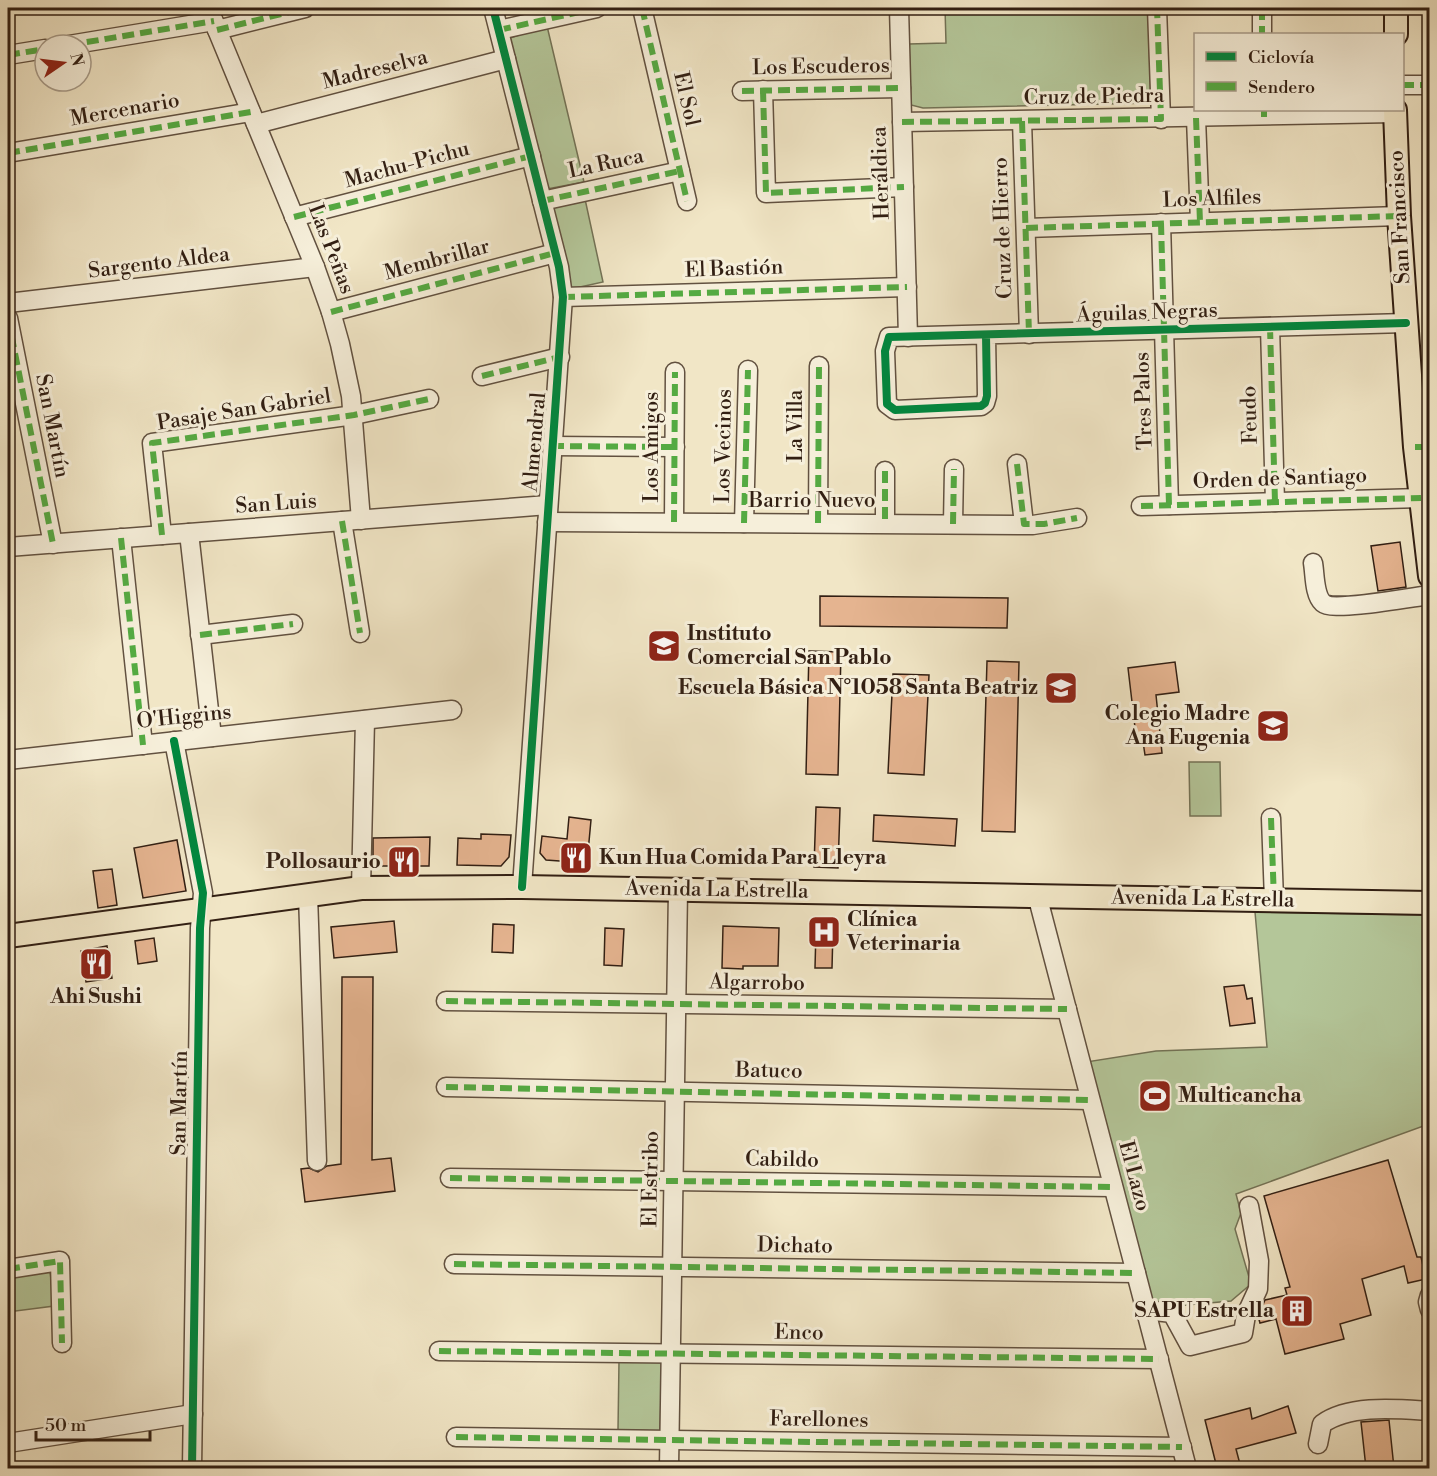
<svg xmlns="http://www.w3.org/2000/svg" width="1437" height="1476" font-family="'Libre Bodoni',serif">
<rect width="100%" height="100%" fill="#f1e6c6"/>
<filter id="stains"><feTurbulence type="fractalNoise" baseFrequency=".00333" numOctaves="4"/><feColorMatrix values="0 0 0 0 .2 0 0 0 0 .09 0 0 0 0 .02 0 0 0 .5 -.17"/></filter>
<radialGradient id="worn" r=".72"><stop offset=".6" stop-color="#630" stop-opacity="0"/><stop offset="1" stop-color="#630" stop-opacity=".3"/></radialGradient>
<!-- green -->
<g fill="#b4c699" stroke="#737256" stroke-width="1.5">
<path d="M945,8H1148L1151,103L923,108L911,105L909,44L946,43Z"/>
<path d="M547,26L584,182L547,189L510,38Z"/>
<path d="M585,199L603,282L571,289L553,206Z"/>
<path d="M1189,762H1220L1221,816H1190Z"/>
<path d="M1255,912L1429,915V1124L1236,1194L1241,1213L1235,1229L1251,1284L1231,1301L1153,1308L1086,1062L1156,1051L1267,1047Z"/>
<path d="M50,1271L54,1306L8,1312V1276Z"/>
<path d="M619,1361L662,1362L660,1431L618,1430Z"/>
</g>
<!-- building -->
<g fill="#e5b490" stroke="#321f13" stroke-width="1.5">
<path d="M1400,542L1406,587L1378,591L1371,546Z"/>
<path d="M820,596L1008,598L1007,628L820,626Z"/>
<path d="M809,651L841,652L838,775L806,774Z"/>
<path d="M987,661L1019,662L1015,832L982,831Z"/>
<path d="M1175,662L1179,692L1156,695L1162,753L1145,755L1142,735L1136,736L1128,668Z"/>
<path d="M893,674L929,675L924,775L888,773Z"/>
<path d="M816,807L840,808L838,868L814,867Z"/>
<path d="M874,815L957,819L955,846L873,841Z"/>
<path d="M569,817L591,820L587,863L546,860L540,853L542,836L567,839Z"/>
<path d="M481,834L511,835L509,857L501,866L457,865L458,838L481,839Z"/>
<path d="M430,837L429,866H380L373,859V838Z"/>
<path d="M177,840L186,891L143,898L134,848Z"/>
<path d="M112,869L117,905L98,908L93,871Z"/>
<path d="M394,921L397,952L334,958L331,927Z"/>
<path d="M493,924L514,925L513,953L492,952Z"/>
<path d="M723,926L779,928L778,966H743V969L722,968Z"/>
<path d="M605,928L624,929L622,966L604,965Z"/>
<path d="M816,930H833L832,968H815Z"/>
<path d="M154,938L157,961L138,964L135,941Z"/>
<path d="M107,946L112,978L86,982L81,951Z"/>
<path d="M342,977H373L372,1160L391,1158L395,1191L305,1202L301,1169L309,1168L318,1172L327,1166L341,1164Z"/>
<path d="M1244,985L1247,999L1252,998L1255,1023L1230,1026L1224,987Z"/>
<path d="M1388,1160L1417,1257H1421L1426,1279L1408,1283L1404,1266L1362,1279L1371,1315L1340,1324L1344,1339L1285,1354L1276,1319L1260,1323L1258,1316L1265,1300L1287,1295L1285,1288L1290,1287L1264,1196Z"/>
<path d="M1288,1406L1296,1433L1236,1449L1241,1468H1217L1205,1420L1250,1408L1252,1419Z"/>
<path d="M1389,1420L1394,1468H1366L1361,1422Z"/>
</g>
<g fill="none" stroke-linecap="round" stroke-linejoin="round">
<defs>
<g id="minor">
<path d="M208,8L315,267L331,312L340,344L351,396L361,520"/>
<path d="M493,8L559,267L563,297L522,887"/>
<path d="M642,8L687,201"/>
<path d="M899,8L908,337"/>
<path d="M1157,8L1161,119"/>
<path d="M1262,8V34"/>
<path d="M217,30L305,8"/>
<path d="M499,30L597,8"/>
<path d="M69,45L214,21"/>
<path d="M8,55L45,49"/>
<path d="M1402,85H1430"/>
<path d="M763,90L766,193L904,187"/>
<path d="M742,91L901,88"/>
<path d="M1196,118L1200,222"/>
<path d="M1022,121L1029,334"/>
<path d="M902,122L1395,113"/>
<path d="M256,124L506,59"/>
<path d="M8,153L251,112"/>
<path d="M542,201L680,171"/>
<path d="M294,217L531,156"/>
<path d="M1161,223L1169,505"/>
<path d="M1026,228L1399,216"/>
<path d="M563,297L907,287"/>
<path d="M8,303L315,267"/>
<path d="M331,312L555,253"/>
<path d="M8,318L53,544"/>
<path d="M1270,327L1275,502"/>
<path d="M986,335L987,396L985,403L981,406L895,410L887,404L885,351L889,337L1406,323"/>
<path d="M482,376L560,357"/>
<path d="M552,446L675,447"/>
<path d="M1017,464L1024,524"/>
<path d="M885,471V523"/>
<path d="M1141,506L1421,498"/>
<path d="M342,521L360,633"/>
<path d="M547,522L1033,525L1077,518"/>
<path d="M674,522L675,372"/>
<path d="M744,523L748,370"/>
<path d="M818,523L819,366"/>
<path d="M953,524L954,469"/>
<path d="M189,533L212,737"/>
<path d="M162,535L152,443L354,415L429,399"/>
<path d="M121,538L143,745"/>
<path d="M8,547L548,505"/>
<path d="M1313,563C1315,574 1314,595 1323,603C1333,612 1413,597 1430,595"/>
<path d="M200,635L293,624"/>
<path d="M174,741L203,893L200,928L192,1468"/>
<path d="M8,760L452,710"/>
<path d="M1271,818L1274,900"/>
<path d="M361,888L365,720"/>
<path d="M308,895L317,1161"/>
<path d="M1037,895L1187,1468"/>
<path d="M446,1001L1067,1009"/>
<path d="M446,1087L1090,1100"/>
<path d="M450,1178L1113,1187"/>
<path d="M454,1264L1136,1273"/>
<path d="M8,1269L60,1261L62,1343"/>
<path d="M1430,1295L1428,1302L1430,1310"/>
<path d="M1146,1310L1172,1313L1190,1346L1243,1333L1246,1315L1258,1289L1259,1261L1249,1206"/>
<path d="M439,1351L1159,1359"/>
<path d="M456,1437L1182,1447"/>
<path d="M8,1443L193,1414"/>
<path d="M1318,1444L1322,1424C1350,1404 1397,1409 1430,1411"/>
<path d="M669,1468L678,890"/>
</g>
<g id="major">
<path d="M1396,34V8"/>
<path d="M1395,110L1399,216L1415,447L1430,576"/>
<path d="M8,936L361,888L522,887L1430,903"/>
</g>
</defs>
<!-- minor casing -->
<use href="#minor" stroke="#625140" stroke-width="21"/>
<!-- major casing -->
<use href="#major" stroke="#321f13" stroke-width="26"/>
<!-- minor -->
<use href="#minor" stroke="#f6efda" stroke-width="18"/>
<!-- major -->
<use href="#major" stroke="#f1e6c6" stroke-width="22"/>
<!-- quiet -->
<g stroke="#54aa42" stroke-width="6" stroke-dasharray="12 6" stroke-linecap="butt">
<path d="M642,8L687,201"/>
<path d="M1262,8V34"/>
<path d="M217,30L305,8"/>
<path d="M499,30L597,8"/>
<path d="M69,45L214,21"/>
<path d="M8,55L45,49"/>
<path d="M1402,85H1430"/>
<path d="M763,90L766,193L904,187"/>
<path d="M742,91L901,88"/>
<path d="M1264,110V117"/>
<path d="M1196,118L1200,222"/>
<path d="M1022,121L1029,334"/>
<path d="M902,122L1161,119L1157,8"/>
<path d="M8,153L251,112"/>
<path d="M542,201L680,171"/>
<path d="M294,217L531,156"/>
<path d="M1161,223L1169,505"/>
<path d="M1026,228L1399,216"/>
<path d="M563,297L907,287"/>
<path d="M331,312L555,253"/>
<path d="M8,318L53,544"/>
<path d="M1270,327L1275,502"/>
<path d="M482,376L560,357"/>
<path d="M552,446L675,447"/>
<path d="M1415,447H1430"/>
<path d="M1017,464L1024,524H1044L1077,518"/>
<path d="M885,471V523"/>
<path d="M1141,506L1421,498"/>
<path d="M342,521L360,633"/>
<path d="M674,522L675,372"/>
<path d="M744,523L748,370"/>
<path d="M818,523L819,366"/>
<path d="M953,524L954,469"/>
<path d="M162,535L152,443L354,415L429,399"/>
<path d="M121,538L143,745"/>
<path d="M200,635L293,624"/>
<path d="M1271,818L1274,900"/>
<path d="M446,1001L1067,1009"/>
<path d="M446,1087L1090,1100"/>
<path d="M450,1178L1113,1187"/>
<path d="M454,1264L1136,1273"/>
<path d="M8,1269L60,1261L62,1343"/>
<path d="M439,1351L1159,1359"/>
<path d="M456,1437L1182,1447"/>
</g>
<defs>
<g id="cycleway">
<path d="M493,8L559,267L563,297L522,887"/>
<path d="M986,335L987,396L985,403L981,406L895,410L887,404L885,351L889,337L1406,323"/>
<path d="M174,741L203,893L200,928L192,1468"/>
</g>
</defs>
<!-- cycleway casing -->
<use href="#cycleway" stroke="#f6efda" stroke-width="11"/>
<!-- cycleway -->
<use href="#cycleway" stroke="#00873e" stroke-width="8"/>
</g>
<!-- icons -->
<defs>
<symbol id="school-square" viewBox="-11 -11 22 22"><rect x="-9" y="-9" width="18" height="18" rx="4" fill="#8f2418" stroke="#f6efda"/><path d="M0-5L7-2L0 1L-7-2ZM-4 1L0 2.5L4 1V4Q0 6-4 4Z" fill="#fff"/></symbol>
<symbol id="restaurant-square" viewBox="-11 -11 22 22"><rect x="-9" y="-9" width="18" height="18" rx="4" fill="#8f2418" stroke="#f6efda"/><path d="M-5-6h1v4h1v-4h1v4h1v-4h1v5L-1.5 .5V6h-2V.5L-5-1ZM5-6V6H3V1.5H1.5Q1.5-4 5-6Z" fill="#fff"/></symbol>
<symbol id="hospital-square" viewBox="-11 -11 22 22"><rect x="-9" y="-9" width="18" height="18" rx="4" fill="#8f2418" stroke="#f6efda"/><path d="M-5-5h3v3.5h4V-5h3V5h-3V1.5h-4V5h-3Z" fill="#fff"/></symbol>
<symbol id="stadium-square" viewBox="-11 -11 22 22"><rect x="-9" y="-9" width="18" height="18" rx="4" fill="#8f2418" stroke="#f6efda"/><path d="M0-5a6.5 5 0 1 0 0 10a6.5 5 0 1 0 0-10ZM-3.5-1.8h7v3.6h-7Z" fill="#fff"/></symbol>
<symbol id="building-square" viewBox="-11 -11 22 22"><rect x="-9" y="-9" width="18" height="18" rx="4" fill="#8f2418" stroke="#f6efda"/><path d="M-4-6H4V6H1V3H-1V6H-4ZM-2.5-4.3h1.7v1.8h-1.7ZM.8-4.3h1.7v1.8H.8ZM-2.5-1h1.7V.8h-1.7ZM.8-1h1.7V.8H.8Z" fill="#fff"/></symbol>
</defs>
<g fill-rule="evenodd">
<use href="#school-square" x="645" y="627" width="38" height="38"/>
<use href="#school-square" x="1042" y="669" width="38" height="38"/>
<use href="#school-square" x="1254" y="707" width="38" height="38"/>
<use href="#restaurant-square" x="557" y="839" width="38" height="38"/>
<use href="#restaurant-square" x="385" y="843" width="38" height="38"/>
<use href="#hospital-square" x="805" y="913" width="38" height="38"/>
<use href="#restaurant-square" x="77" y="945" width="38" height="38"/>
<use href="#stadium-square" x="1136" y="1077" width="38" height="38"/>
<use href="#building-square" x="1278" y="1292" width="38" height="38"/>
</g>
<g text-anchor="middle" dominant-baseline="central" stroke-width="6" stroke-linejoin="round" paint-order="stroke">
<!-- street labels -->
<g font-size="21" fill="#321f13" stroke="#f6efda">
<text transform="translate(821 67) rotate(-1)">Los Escuderos</text>
<text transform="translate(375 70) rotate(-14)">Madreselva</text>
<text transform="translate(1094 97) rotate(-1)">Cruz de Piedra</text>
<text transform="translate(686 99) rotate(77)">El Sol</text>
<text transform="translate(125 110) rotate(-10)">Mercenario</text>
<text transform="translate(606 164) rotate(-12)">La Ruca</text>
<text transform="translate(407 165) rotate(-15)">Machu-Pichu</text>
<text transform="translate(881 173) rotate(-92)">Heráldica</text>
<text transform="translate(1212 199) rotate(-2)">Los Alfiles</text>
<text transform="translate(1400 217) rotate(-93)">San Francisco</text>
<text transform="translate(1003 228) rotate(-92)">Cruz de Hierro</text>
<text transform="translate(331 249) rotate(69)">Las Peñas</text>
<text transform="translate(437 260) rotate(-15)">Membrillar</text>
<text transform="translate(159 263) rotate(-7)">Sargento Aldea</text>
<text transform="translate(734 269) rotate(-2)">El Bastión</text>
<text transform="translate(1147 313) rotate(-2)">Águilas Negras</text>
<text transform="translate(1144 401) rotate(-92)">Tres Palos</text>
<text transform="translate(244 410) rotate(-9)">Pasaje San Gabriel</text>
<text transform="translate(1250 415) rotate(-92)">Feudo</text>
<text transform="translate(52 426) rotate(79)">San Martín</text>
<text transform="translate(796 426) rotate(-90)">La Villa</text>
<text transform="translate(535 442) rotate(-85)">Almendral</text>
<text transform="translate(724 446) rotate(-89)">Los Vecinos</text>
<text transform="translate(652 447) rotate(-90)">Los Amigos</text>
<text transform="translate(1280 479) rotate(-2)">Orden de Santiago</text>
<text x="812" y="501">Barrio Nuevo</text>
<text transform="translate(276 504) rotate(-4)">San Luis</text>
<text transform="translate(184 717) rotate(-6)">O'Higgins</text>
<text transform="translate(717 890) rotate(1)">Avenida La Estrella</text>
<text transform="translate(1203 899) rotate(1)">Avenida La Estrella</text>
<text transform="translate(757 983) rotate(1)">Algarrobo</text>
<text transform="translate(769 1071) rotate(1)">Batuco</text>
<text transform="translate(180 1103) rotate(-89)">San Martín</text>
<text transform="translate(782 1160) rotate(1)">Cabildo</text>
<text transform="translate(1134 1176) rotate(75)">El Lazo</text>
<text transform="translate(651 1179) rotate(-89)">El Estribo</text>
<text transform="translate(795 1246) rotate(1)">Dichato</text>
<text transform="translate(799 1333) rotate(1)">Enco</text>
<text transform="translate(819 1420) rotate(1)">Farellones</text>
</g>
<!-- poi labels -->
<g font-size="21" font-weight="bold" fill="#321f13" stroke="#f6efda" text-anchor="start">
<text x="687" y="634">Instituto<tspan x="687" dy="24">Comercial San Pablo</tspan></text>
<text x="1038" y="688" text-anchor="end">Escuela Básica N°1058 Santa Beatriz</text>
<text x="1250" y="714" text-anchor="end">Colegio Madre<tspan x="1250" dy="24">Ana Eugenia</tspan></text>
<text x="599" y="858">Kun Hua Comida Para Lleyra</text>
<text x="381" y="862" text-anchor="end">Pollosaurio</text>
<text x="847" y="920">Clínica<tspan x="847" dy="24">Veterinaria</tspan></text>
<text x="96" y="997" text-anchor="middle">Ahi Sushi</text>
<text x="1178" y="1096">Multicancha</text>
<text x="1274" y="1311" text-anchor="end">SAPU Estrella</text>
</g>
</g>
<!-- margin -->
<rect width="1437" height="1476" fill="none" stroke="#f1e6c6" stroke-width="30"/>
<rect x="9" y="9" width="1419" height="1458" fill="none" stroke="#321f13" stroke-width="3"/>
<rect x="15" y="15" width="1407" height="1446" fill="none" stroke="#321f13" stroke-width="1.5"/>
<!-- legend -->
<rect x="1194" y="33" width="210" height="78" fill="#f6efda" stroke="#a89c8a" stroke-width="1.5"/>
<rect x="1206" y="52" width="30" height="9" fill="#00873e" stroke="#a89c8a" stroke-width="1.5"/>
<text x="1248" y="63" font-size="18" fill="#321f13">Ciclovía</text>
<rect x="1206" y="82" width="30" height="9" fill="#54aa42" stroke="#a89c8a" stroke-width="1.5"/>
<text x="1248" y="93" font-size="18" fill="#321f13">Sendero</text>
<!-- north arrow -->
<g transform="translate(63 63) rotate(76)"><circle r="28" fill="#f6efda" stroke="#a89c8a" stroke-width="1.5"/>
<path d="M0-4.5L10 22L0 15L-10 22Z" fill="#8f2418"/>
<text y="-9" font-size="16" font-weight="bold" text-anchor="middle" fill="#321f13">N</text>
</g>
<!-- scale -->
<path d="M36 1431v9h114v-9" fill="none" stroke="#321f13" stroke-width="3"/>
<text x="45" y="1431" font-size="18" fill="#321f13" stroke="#f6efda" stroke-width="4.5" paint-order="stroke">50 m</text>
<rect width="100%" height="100%" filter="url(#stains)"/>
<rect width="100%" height="100%" fill="url(#worn)"/>
</svg>
